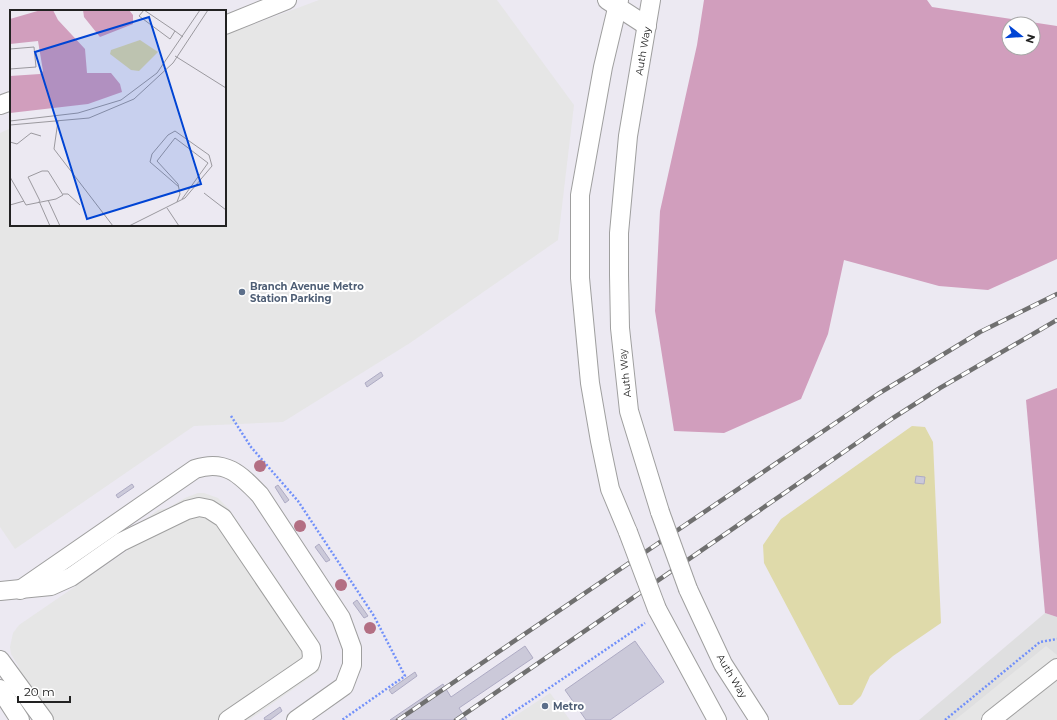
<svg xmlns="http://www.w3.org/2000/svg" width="1057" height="720" font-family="Montserrat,sans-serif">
<rect width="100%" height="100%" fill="#ece9f2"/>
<!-- residential -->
<path fill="#dfdfe0" d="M1045,613L1057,617V720H919Z"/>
<!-- forest -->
<g fill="#d19ebd" fill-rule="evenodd">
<path d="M704,0H927L932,7L1057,26V259L988,290L939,286L844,260L828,334L801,399L724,433L674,431L655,311L660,211L697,45ZM1009,24H1033V48H1009Z"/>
<path d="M1057,388V617L1045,613L1026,400Z"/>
</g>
<!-- parking -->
<g fill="#e6e6e6">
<path d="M319,0H497L574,105L558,240L410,343L283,422L194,426L15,549L0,527V133L11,128V225H225V35Z"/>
<path d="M198,493H204L218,498L229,509L317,638L322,653L319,671L249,720H35L16,669L19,667L11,654L10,647L13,633L19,625L127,551L129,548L122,536L158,510L168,508L185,498Z"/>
<path d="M1046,646L1057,655V720H955Z"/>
<path d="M550,693L570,720H509Z"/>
</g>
<!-- water -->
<path fill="#dfdaaa" d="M912,426L925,427L933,442L941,623L893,656L870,676L861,696L852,705H839L764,563L763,545L781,519Z"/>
<!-- building -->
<g fill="#cbc9d9" stroke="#aeabc4">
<path d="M381,372L383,376L367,387L365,383Z"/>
<path d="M916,476L925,477L924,484L915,483Z"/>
<path d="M132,484L134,487L118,498L116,495Z"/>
<path d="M278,485L289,500L285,503L275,487Z"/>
<path d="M319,544L330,560L326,562L315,547Z"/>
<path d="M357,600L368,616L364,618L353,603Z"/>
<path d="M635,641L664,682L610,720H586L565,690Z"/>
<path d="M525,646L533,658L459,708L467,720H390L443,684L451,697Z"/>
<path d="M415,672L417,676L392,694L389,690Z"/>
<path d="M280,707L282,711L270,720H265L264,718Z"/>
</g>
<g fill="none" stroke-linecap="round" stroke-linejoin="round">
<defs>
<g id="minor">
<path d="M607,0L647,26"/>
<path d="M619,0L603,67L580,195V278L590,383L600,441L610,489L628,532"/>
<path d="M651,0L628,136L619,233V275L620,328L629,411L660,512"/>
<path d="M225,25L287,0"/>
<path d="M0,105L11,101"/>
<path d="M688,589L723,664L759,720"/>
<path d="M20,590L195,469C225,459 240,474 260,495L341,618L352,648V665L344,686L296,720"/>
<path d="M0,591L51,586L71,577L121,542L187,510L199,507L209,509L223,518L311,648L312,657L310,664L228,720"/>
<path d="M657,609L717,720"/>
<path d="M0,660L44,720"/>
<path d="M0,689L20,720"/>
<path d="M991,720L1057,668"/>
</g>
</defs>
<!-- minor casing -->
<use href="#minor" stroke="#9f9f9f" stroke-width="20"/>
<!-- path -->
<g stroke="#7190fa" stroke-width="2.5" stroke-dasharray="2 2" stroke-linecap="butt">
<path d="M231,416L251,447L298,501L374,616L405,676L342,720"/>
<path d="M502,720L645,623"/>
<path d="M945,720L1040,642L1057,639"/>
</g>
<!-- minor -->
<use href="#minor" stroke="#fff" stroke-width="18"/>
<defs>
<g id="rail">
<path d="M398,720L878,394L980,332L1057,294"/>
<path d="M456,720L893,418L940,388L1057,320"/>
</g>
</defs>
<!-- rail casing -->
<use href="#rail" stroke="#707070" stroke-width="4.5"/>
<!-- rail -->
<use href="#rail" stroke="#fff" stroke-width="3" stroke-dasharray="9" stroke-linecap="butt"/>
<defs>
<g id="minor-bridge">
<path d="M660,512L688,589"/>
<path d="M628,532L657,609"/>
</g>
</defs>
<!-- minor-bridge casing -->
<use href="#minor-bridge" stroke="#9f9f9f" stroke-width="20" stroke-linecap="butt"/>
<!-- minor-bridge -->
<use href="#minor-bridge" stroke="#fff" stroke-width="18"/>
</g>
<!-- trees -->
<g fill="#b36f83">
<circle cx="260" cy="466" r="6"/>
<circle cx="300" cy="526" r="6"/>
<circle cx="341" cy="585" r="6"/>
<circle cx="370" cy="628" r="6"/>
</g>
<!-- markers -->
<g fill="#5c6f8a" stroke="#fff" stroke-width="1.5">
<circle cx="242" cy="292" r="4"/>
<circle cx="545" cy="706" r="4"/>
</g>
<g text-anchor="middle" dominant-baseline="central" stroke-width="4" stroke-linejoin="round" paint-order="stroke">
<!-- street labels -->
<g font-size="10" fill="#222" stroke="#fff">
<text transform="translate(643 51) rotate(-80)">Auth Way</text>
<text transform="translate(625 373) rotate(-96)">Auth Way</text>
<text transform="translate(732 676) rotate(59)">Auth Way</text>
</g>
<!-- service labels -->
<g font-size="10" font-weight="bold" fill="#4e5e75" stroke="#fff" text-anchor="start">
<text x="250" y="286">Branch Avenue Metro<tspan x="250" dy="12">Station Parking</tspan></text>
<text x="553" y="706">Metro</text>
</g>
</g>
<!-- overview -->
<g transform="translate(10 10)">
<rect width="216" height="216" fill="#ece9f2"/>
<path d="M31,0H43L48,10L75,39L77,63H101L110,74L112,82L78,94L0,103V66L30,64L33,61L28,31L0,34V9ZM73,0H119L123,5V14L90,27L74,7Z" fill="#d19ebd"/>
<path d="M130,30L148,42L129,61L121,60L100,44L101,40Z" fill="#dfdaaa"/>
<path fill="none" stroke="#9b999f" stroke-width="1" d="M165,21L160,29L129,6L134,0L165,21L173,27M0,39L24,37L26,57L0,59M165,46L216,78M0,111L68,103L111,90L147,63L190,0M48,111L44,139L103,216M0,115L79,108L124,89L163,53L198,0M0,132L7,134L21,123L31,126M0,167L16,195L46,189L53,185L38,161H32L18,167L30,191M194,183L216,200M53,184H58L70,195M38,190L50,216M29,191L40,216M167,192L170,184L168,174L147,151L165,128L198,153L172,189M0,195L14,191M157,198L169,216M119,216L175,188L202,156L199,145L165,121L158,125L142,144L140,152L169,177"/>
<path fill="#0044d4" fill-opacity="0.15" stroke="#0044d4" stroke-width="2" d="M139,7L191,174L77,209L25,42Z"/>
<rect width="216" height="216" fill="none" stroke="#222" stroke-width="2"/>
</g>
<!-- north arrow -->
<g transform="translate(1021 36) rotate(107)"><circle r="19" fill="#ffffff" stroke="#a7a7a7"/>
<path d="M0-3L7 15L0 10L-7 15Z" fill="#0044d4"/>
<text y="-6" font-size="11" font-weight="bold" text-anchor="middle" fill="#222222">N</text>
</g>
<!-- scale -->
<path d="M18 696v6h52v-6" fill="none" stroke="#222222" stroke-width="2"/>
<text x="24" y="696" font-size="12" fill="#222222" stroke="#ffffff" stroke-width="3" paint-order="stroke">20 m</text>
</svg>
